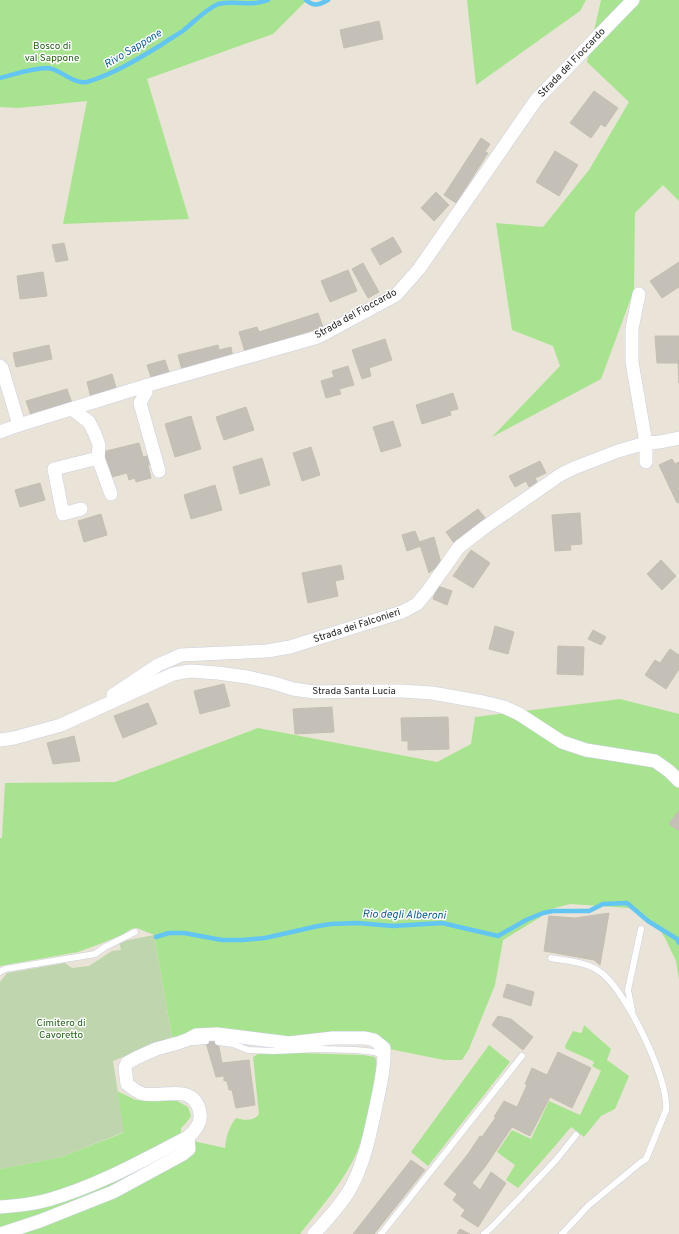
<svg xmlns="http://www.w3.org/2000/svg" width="679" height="1234" font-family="Overpass,sans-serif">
<rect width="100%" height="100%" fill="#eae3d7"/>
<!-- green -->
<g fill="#a8e490">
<path d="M0,0H307L273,34L147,79L189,219L63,224L87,101L18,108L0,107Z"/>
<path d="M467,0H586L580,11L476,85Z"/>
<path d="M601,0H679V201L663,185L635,213L634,290L601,379L492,437L560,366L553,346L512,330L496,223L543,227L589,170L629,102L587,62Z"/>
<path d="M620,699L679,714V980L676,961L665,938L656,924L629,908L570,904L551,909L539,918L503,940L495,985L469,1049L462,1060H444L370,1045L194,1039L172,1037L154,935L137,928L131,929L122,935L97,945L78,952L0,966V838H2L5,783L115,782L258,728L437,762L471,744L475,717Z"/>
<path d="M584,1025L611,1049L607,1060L629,1076L615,1109L601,1116L584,1137L571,1127L555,1146L518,1188L506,1180L515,1165L497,1152L512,1130L531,1139L549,1101L580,1115L601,1071L592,1066L594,1063L593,1061L566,1049L565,1046L573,1031L580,1033L582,1032Z"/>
<path d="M489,1045L510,1062L428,1166L411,1152Z"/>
<path d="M300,1053L363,1055L375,1057C380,1070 375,1085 372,1099C368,1116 364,1135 357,1152C344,1182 320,1208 300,1234H0V1169L61,1157L123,1133L117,1091L136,1100L177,1101L188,1107L191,1116L186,1123L181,1128V1135L193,1141L225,1148C226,1137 229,1127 236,1118C244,1120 253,1122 259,1114L253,1057L258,1054Z"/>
</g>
<!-- cemetery -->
<path fill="#bed5ad" d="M154,935L172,1037L113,1061L124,1132L61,1157L0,1169V982L7,973L65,963L72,968L89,966L112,951L121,950L119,942Z"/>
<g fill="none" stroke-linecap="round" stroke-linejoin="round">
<!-- stream -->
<g stroke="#63c5f2" stroke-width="4.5">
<path d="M306,0C314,7 319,5 328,0"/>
<path d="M0,78C16,74 31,68 48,68C60,69 74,85 87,82C114,74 138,59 161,45C168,40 177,35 184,30C195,21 205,10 218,4C235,0 251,7 268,0"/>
<path d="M156,937L169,933H184L222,940H243L265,938L318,926L331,924L357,923L393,926L442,923L498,936L526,920L543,913L553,911H589L603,904L627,903L648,921L677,939L679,943"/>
</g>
</g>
<!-- building -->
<g fill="#c5c0b7" stroke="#c5bfb1">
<path d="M379,21L383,39L344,48L340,30Z"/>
<path d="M594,91L618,108L605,127L601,124L591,138L570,123Z"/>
<path d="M481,138L490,144L485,152L488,153L456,203L444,195Z"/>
<path d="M555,151L578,165L559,196L536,182Z"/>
<path d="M436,192L449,205L434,221L421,208Z"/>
<path d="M393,237L402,252L380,265L371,249Z"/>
<path d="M64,243L68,260L56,262L52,245Z"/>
<path d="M679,262V287L662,298L650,281Z"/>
<path d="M363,263L379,292L368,298L352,269Z"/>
<path d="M348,270L357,291L330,302L321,281Z"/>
<path d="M43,272L47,296L20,299L17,276Z"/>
<path d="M318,313L323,327L245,352L239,332L257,327L259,332Z"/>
<path d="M655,336H679V383L678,363H657Z"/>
<path d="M385,339L392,360L369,368L371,376L362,379L352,350Z"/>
<path d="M49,345L52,359L16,367L13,353Z"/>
<path d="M218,345L219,350L231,347L233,358L182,370L178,355Z"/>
<path d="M165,360L170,375L152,380L147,365Z"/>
<path d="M348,366L354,385L339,389L341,394L326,398L321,381L334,377L332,371Z"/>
<path d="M112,374L117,391L91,398L87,382Z"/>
<path d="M67,389L72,403L31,415L26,401Z"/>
<path d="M453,393L458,409L450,411L451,415L422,424L416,405Z"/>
<path d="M246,407L254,430L224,440L216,417Z"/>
<path d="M191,416L201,449L175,457L165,424Z"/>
<path d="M393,421L401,446L381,452L373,427Z"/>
<path d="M139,443L143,457L151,455L153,464L148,465L151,478L136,482L135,478L129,480L127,473L108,478L102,452Z"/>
<path d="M311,447L320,475L302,481L293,453Z"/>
<path d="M262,458L270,485L240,494L233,467Z"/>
<path d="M672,459L675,464L679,462V502L677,503L659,465Z"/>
<path d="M540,461L546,473L535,478L537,482L529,487L526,481L515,487L509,476Z"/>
<path d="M40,483L45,500L20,507L15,490Z"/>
<path d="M215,485L222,510L191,519L184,495Z"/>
<path d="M478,509L486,519L454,543L446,532Z"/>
<path d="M580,513L582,544L570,545L571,550L555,551L552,515Z"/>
<path d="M101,514L107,535L84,542L78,521Z"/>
<path d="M415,531L421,546L407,551L402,535Z"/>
<path d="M434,537L441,563L429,573L419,542Z"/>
<path d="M471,550L490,563L473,588L453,576Z"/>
<path d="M661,560L676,576L662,590L647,574Z"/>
<path d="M341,565L344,579L335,581L338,596L308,603L302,573Z"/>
<path d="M438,586L452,591L447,605L433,599Z"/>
<path d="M495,626L514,632L508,654L489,649Z"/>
<path d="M593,630L606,637L601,645L588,639Z"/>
<path d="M558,646L584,647L583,675L557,674Z"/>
<path d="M670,649L679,655V669L666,689L645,675L655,660L660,663Z"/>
<path d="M224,684L230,706L200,714L194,691Z"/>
<path d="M148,703L157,724L123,738L114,716Z"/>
<path d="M332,707L334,732L295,734L293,709Z"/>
<path d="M448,717L449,749L408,750V741H402L401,718Z"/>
<path d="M74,736L80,761L53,764L47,743Z"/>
<path d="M679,810V831L669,824Z"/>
<path d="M609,913L600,965L594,960L544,951L549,916L575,918Z"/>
<path d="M507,984L534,992L531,1006L503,997Z"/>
<path d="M498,1016L511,1019L533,1037L523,1050L492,1025Z"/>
<path d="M204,1036L218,1042L222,1063L249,1060L255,1105L236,1108L232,1090H229L227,1081H224V1076L216,1077Z"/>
<path d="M558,1052L591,1068L572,1108L550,1097L530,1136L512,1127L485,1167L472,1183L480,1190L491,1172L506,1183L478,1227L461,1216L465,1210L453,1200L457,1194L444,1184L468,1154L480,1136L482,1137L496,1117H494L504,1101L517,1107L527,1085L525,1084L532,1068L547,1075Z"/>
<path d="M411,1160L425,1170L374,1234H353Z"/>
<path d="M460,1229L470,1234H457Z"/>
</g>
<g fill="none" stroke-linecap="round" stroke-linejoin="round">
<defs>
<g id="lane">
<path d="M551,958C568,961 589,962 603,974C627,994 669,1079 666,1110L646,1159L640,1163L589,1205L562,1234"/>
<path d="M0,972L5,969L95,954L105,947L135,932"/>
<path d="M632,1010L628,990L641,929"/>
<path d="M193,1042L206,1041"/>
<path d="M218,1042L233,1044L248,1050L273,1051L319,1049L355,1050L375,1052L384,1057"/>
<path d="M381,1234L522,1056"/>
<path d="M484,1234L492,1227L556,1160L576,1135"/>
</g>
<g id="street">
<path d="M639,294L632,329V362L646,443V462"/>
<path d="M0,366L2,368L19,425"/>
<path d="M145,386L146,392L140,403L159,471"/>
<path d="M72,409L89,422L95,434L99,445L98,458L111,494"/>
<path d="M0,432L19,425L145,386L318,337L396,295L419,269L536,100L633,0"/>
<path d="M81,509L63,514L54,469L98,458"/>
<path d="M113,695L158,665L181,655L267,651L290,647L402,612L417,604L427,592L459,547L485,527L560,475L574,468L618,451L646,443L660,442L679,438"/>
<path d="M0,740L14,738L61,725L173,674L190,671L218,673L247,677L274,683L293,689L314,692L365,691H401L432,693L483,702L504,707L519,714L562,742L586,750L655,761L669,771L679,781"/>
<path d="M0,1207C16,1206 33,1204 48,1200C98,1186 143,1160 188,1137C195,1131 202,1123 200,1113C195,1082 163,1098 143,1094C137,1092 132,1088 127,1084L125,1068L127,1063L136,1058L156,1049L178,1043L189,1039L196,1035L217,1034L289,1043L333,1038H365L374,1040L384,1048C385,1067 380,1087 376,1106C370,1134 364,1165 349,1191C339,1207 327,1220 314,1234"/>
<path d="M0,1234L40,1221L113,1192L183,1154L189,1149L188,1137"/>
</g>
</defs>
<!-- lane casing -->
<use href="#lane" stroke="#cccfe1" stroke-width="7"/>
<!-- street casing -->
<use href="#street" stroke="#cccfe1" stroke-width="14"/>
<!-- lane -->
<use href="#lane" stroke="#fff" stroke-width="6"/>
<!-- street -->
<use href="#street" stroke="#fff" stroke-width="13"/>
</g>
<g text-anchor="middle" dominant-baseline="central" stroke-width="3" stroke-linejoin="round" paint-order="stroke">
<!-- park labels -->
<g font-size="10" fill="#226416" stroke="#fff">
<text x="52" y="46">Bosco di<tspan x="52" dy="12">val Sappone</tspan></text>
<text x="61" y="1023">Cimitero di<tspan x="61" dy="12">Cavoretto</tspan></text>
</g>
<!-- street labels -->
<g font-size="10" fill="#262626" stroke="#fff">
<text transform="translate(572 63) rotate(-46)">Strada del Fioccardo</text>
<text transform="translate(356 314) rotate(-29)">Strada del Fioccardo</text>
<text transform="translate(357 626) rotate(-18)">Strada dei Falconieri</text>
<text x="354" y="691">Strada Santa Lucia</text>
</g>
<!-- water labels -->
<g font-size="11" font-style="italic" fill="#085f99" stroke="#fff">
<text transform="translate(133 49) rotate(-31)">Rivo Sappone</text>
<text transform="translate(404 915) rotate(1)">Rio degli Alberoni</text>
</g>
</g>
</svg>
